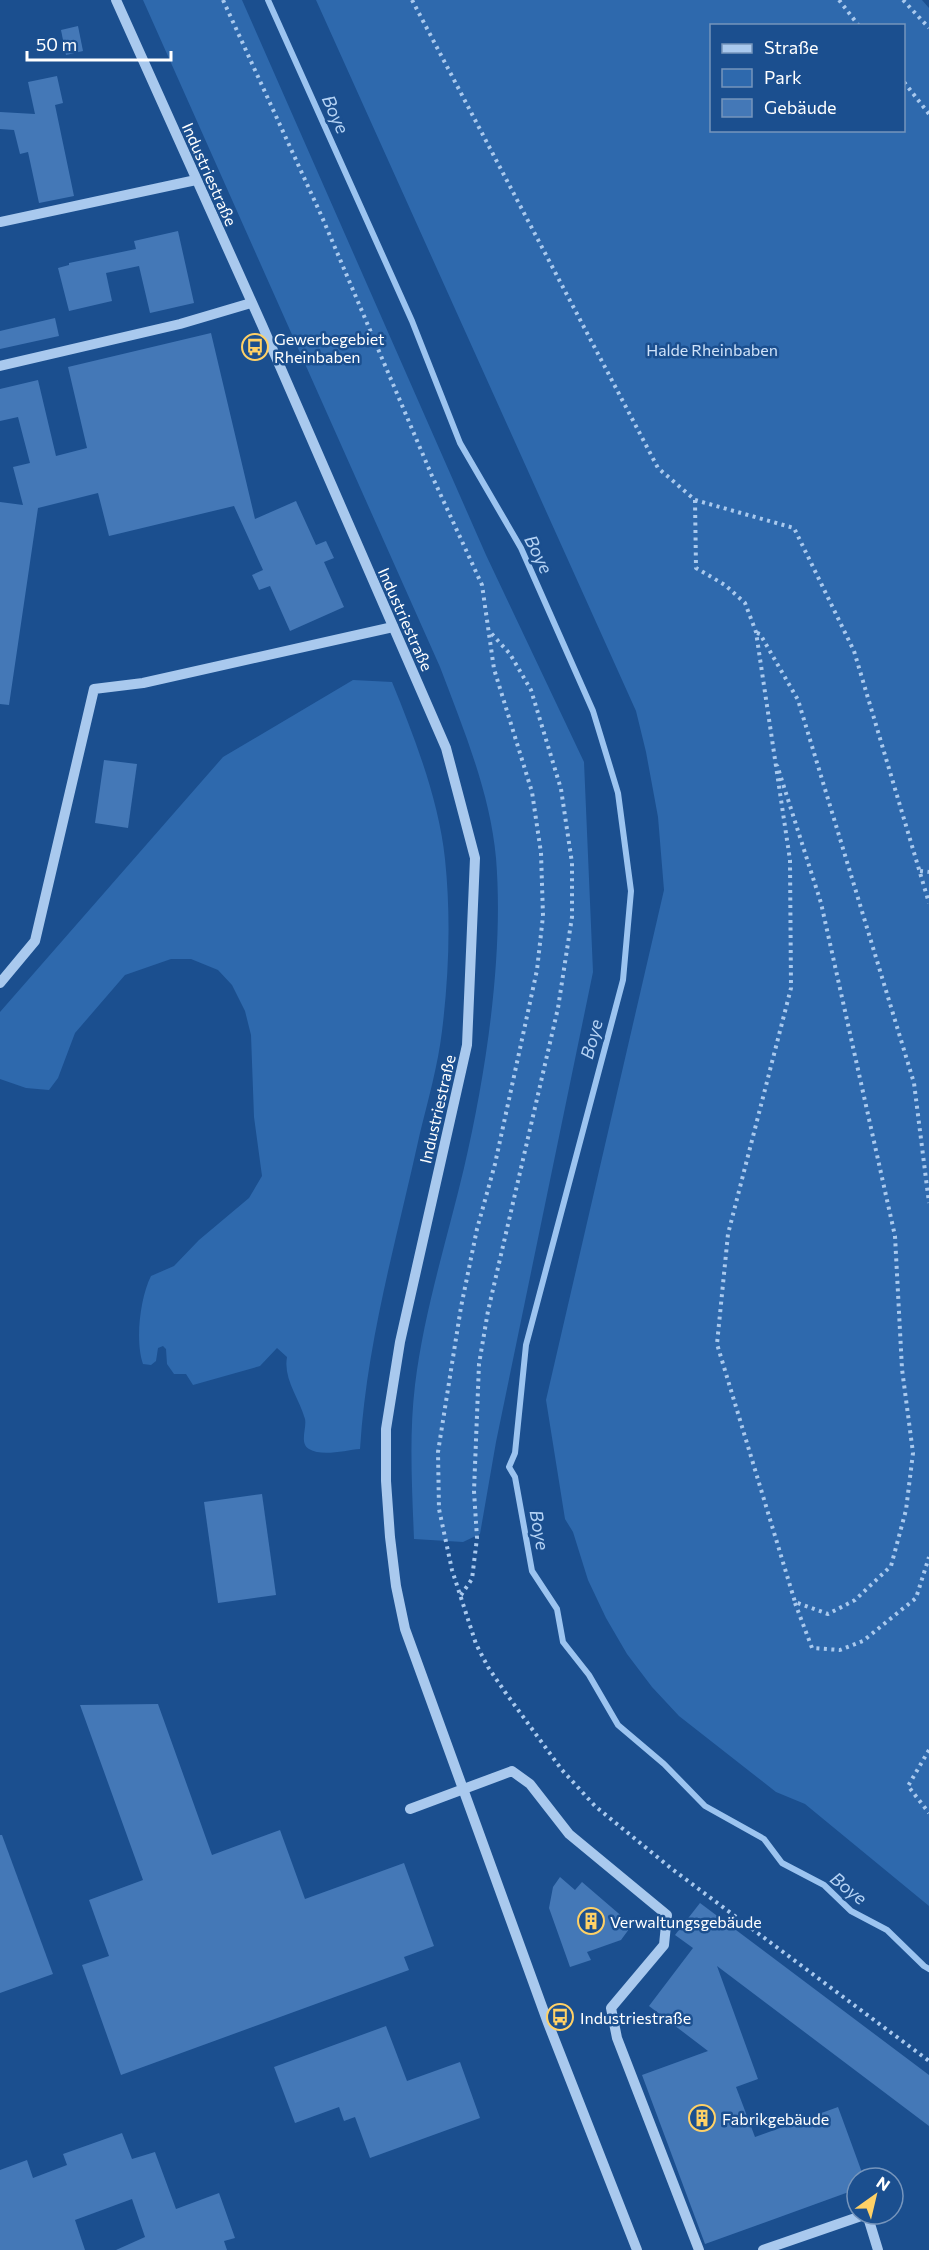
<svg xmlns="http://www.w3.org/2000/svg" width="929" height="2250" font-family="Commissioner,sans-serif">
<rect width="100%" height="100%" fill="#1b4f8f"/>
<!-- green -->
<g fill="#2e69ad" fill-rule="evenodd">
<path d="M143,0H242L486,555L584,762L593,972L496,1442L480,1534L463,1542L414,1539C412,1488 409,1435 415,1385C424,1311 447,1240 464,1168C486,1073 504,955 496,858C490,792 463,728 440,667Z"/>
<path d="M316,0H922L929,8V1906L805,1804L776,1792L679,1716L652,1687L627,1654L606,1618L588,1580L573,1532L565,1519L546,1400L664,890L658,817L646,752L636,711ZM712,26H904V130H712Z"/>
<path d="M353,680L392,682C414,736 439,800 445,859C451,916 449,975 442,1031C438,1065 428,1100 420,1133C397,1239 367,1339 360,1449C346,1450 322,1457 309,1449C299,1443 307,1428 305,1419C299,1398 283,1379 287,1357L277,1348L260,1366L193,1385L186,1374H174L167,1364L166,1349L163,1346L158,1348L156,1361L151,1365L143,1364C135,1341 140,1298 151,1276L174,1266L199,1240L249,1198L262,1176L254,1117L251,1035L245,1011L232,985L218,970L191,959H171L125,975L75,1033L58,1078L49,1090L26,1088L0,1079V1012L223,757Z"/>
</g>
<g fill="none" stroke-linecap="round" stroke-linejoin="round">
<!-- stream -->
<path stroke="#9cc4f0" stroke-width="6" d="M268,0L412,321L460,443L521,548L593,711L618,793L631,891L623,980L526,1345L515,1453L509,1467L515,1477L532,1571L557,1609L563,1642L589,1675L618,1725L664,1764L705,1806L764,1839L782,1863L824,1885L851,1911L887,1930L924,1966L929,1969"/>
</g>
<!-- building -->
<g fill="#4478b7">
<path d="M78,26L83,51L66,55L61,30Z"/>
<path d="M57,76L63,103L55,105L74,196L39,203L28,152L20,154L14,130L0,129V112L35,114L28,82Z"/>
<path d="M178,231L194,303L150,313L139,266L106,273L112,301L69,311L58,268L69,265V263L136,249L134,241Z"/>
<path d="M55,318L59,336L0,349V331Z"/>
<path d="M211,333L255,519L296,501L316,545L326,541L334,558L324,562L344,607L290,631L270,586L259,590L252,575L263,570L234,506L109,536L98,493L38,508L9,705L0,704V502L23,505L13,467L30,463L18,417L0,421V389L38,380L56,456L87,448L68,367Z"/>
<path d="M104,760L137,764L128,828L95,823Z"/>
<path d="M262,1494L276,1595L218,1603L204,1502Z"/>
<path d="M158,1704L212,1855L280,1830L305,1899L404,1863L434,1946L404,1957L409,1970L121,2075L82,1965L109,1956L89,1900L143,1880L80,1705Z"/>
<path d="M0,1835H2L53,1974L0,1993Z"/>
<path d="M560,1877L575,1890L582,1882L632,1925L621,1940L587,1952L591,1960L570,1967L549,1908L553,1887Z"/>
<path d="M700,1903L929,2075V2126L717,1966L758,2079L736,2087L755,2137L838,2107L864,2178H857V2189L705,2244L642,2075L708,2051L649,2006L693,1948L675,1935Z"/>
<path d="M386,2026L407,2081L460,2062L480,2118L370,2158L355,2117L344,2121L339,2107L295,2123L274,2067Z"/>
<path d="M122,2133L132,2159L155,2152L176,2209L219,2193L235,2238L224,2241L227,2250H116L145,2237L132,2199L75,2220L85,2250H0V2170L27,2160L33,2178L67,2165L63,2154Z"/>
</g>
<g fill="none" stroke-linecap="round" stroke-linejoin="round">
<!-- path -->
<g stroke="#a9c9ee" stroke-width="4" stroke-dasharray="3 4.5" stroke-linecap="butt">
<path d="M223,0L322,217L432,476L482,585L494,669L532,792L541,853L543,916L537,970L495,1164L477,1229L461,1307L438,1452L439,1509L452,1570L476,1644L488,1667L505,1692L562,1770L595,1806L672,1869L929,2061"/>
<path d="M412,0L658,468L695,500L794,528L854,651L929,903"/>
<path d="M839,0L859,26"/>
<path d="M903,0L929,28"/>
<path d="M904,82L929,114"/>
<path d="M695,500L696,568L725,585L745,603L756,632L790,860L791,988L728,1234L717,1344L795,1602L828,1614L855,1600L891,1566L906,1510L913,1453L902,1369L895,1236L821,903L777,765"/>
<path d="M757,633L760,634L798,700L914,1083L929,1203"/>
<path d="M920,871L929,872"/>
<path d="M461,1595L472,1579L477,1538L474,1491L479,1364L488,1311L558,1008L572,917V863L561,789L531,690L510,654L491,633"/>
<path d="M795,1603L812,1648L840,1650L863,1641L916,1598L929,1557"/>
<path d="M929,1750L908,1786L929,1813"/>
</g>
<!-- minor -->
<g stroke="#a9c9ee" stroke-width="10">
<path d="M116,0L262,325L446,748L475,858L467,1045L400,1342L386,1429V1481L390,1537L396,1586L405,1629L548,2023L637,2250"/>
<path d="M0,222L196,180"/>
<path d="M0,366L180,324L251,303"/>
<path d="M0,983L35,941L94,689L143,683L393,627"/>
<path d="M410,1809L512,1771L530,1784L569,1834L667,1915L664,1945L611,2008L617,2038L699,2250"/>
<path d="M763,2250L867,2214L878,2250"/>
</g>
</g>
<!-- icons -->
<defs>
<symbol id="bus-ring" viewBox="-11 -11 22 22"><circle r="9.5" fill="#1b4f8f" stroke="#ffd166" stroke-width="1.5"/><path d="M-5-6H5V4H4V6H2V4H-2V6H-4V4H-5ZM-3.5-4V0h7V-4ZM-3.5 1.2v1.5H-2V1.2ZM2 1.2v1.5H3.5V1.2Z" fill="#ffd166"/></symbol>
<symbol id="building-ring" viewBox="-11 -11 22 22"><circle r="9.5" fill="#1b4f8f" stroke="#ffd166" stroke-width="1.5"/><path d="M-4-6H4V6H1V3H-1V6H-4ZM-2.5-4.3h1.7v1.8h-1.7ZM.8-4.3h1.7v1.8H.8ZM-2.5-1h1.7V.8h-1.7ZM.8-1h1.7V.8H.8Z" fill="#ffd166"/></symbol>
</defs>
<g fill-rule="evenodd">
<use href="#bus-ring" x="240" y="332" width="30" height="30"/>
<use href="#building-ring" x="576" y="1906" width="30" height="30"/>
<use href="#bus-ring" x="545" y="2002" width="30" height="30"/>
<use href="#building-ring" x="687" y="2103" width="30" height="30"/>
</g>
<g text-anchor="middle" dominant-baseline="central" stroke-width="5" stroke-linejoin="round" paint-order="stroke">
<!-- street labels -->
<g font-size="16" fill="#fff" stroke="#1b4f8f">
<text transform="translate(210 174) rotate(66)">Industriestraße</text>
<text transform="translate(406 619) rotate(66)">Industriestraße</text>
<text transform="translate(437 1109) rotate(-77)">Industriestraße</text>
</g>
<!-- poi labels -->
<g font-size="16" fill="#fff" stroke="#1b4f8f" text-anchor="start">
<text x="274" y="338">Gewerbegebiet<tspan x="274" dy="18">Rheinbaben</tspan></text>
<text x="610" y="1921">Verwaltungsgebäude</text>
<text x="580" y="2017">Industriestraße</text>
<text x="722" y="2118">Fabrikgebäude</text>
</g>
<!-- park labels -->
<g font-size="16" fill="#cfe3fa" stroke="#1b4f8f">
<text x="712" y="349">Halde Rheinbaben</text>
</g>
<!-- water labels -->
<g font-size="18" font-style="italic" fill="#b5d3f5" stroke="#1b4f8f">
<text transform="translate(336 114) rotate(66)">Boye</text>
<text transform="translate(539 554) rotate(64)">Boye</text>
<text transform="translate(591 1039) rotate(-75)">Boye</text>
<text transform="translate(540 1530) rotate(80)">Boye</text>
<text transform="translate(849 1888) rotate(38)">Boye</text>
</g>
</g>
<!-- legend -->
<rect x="710" y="24" width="195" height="108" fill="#1b4f8f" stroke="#7695bc" stroke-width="1.5"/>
<rect x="722" y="44" width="30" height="9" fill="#a9c9ee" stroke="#7695bc" stroke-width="1.5"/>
<text x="764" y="54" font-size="18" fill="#ffffff">Straße</text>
<rect x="722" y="69" width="30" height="18" fill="#2e69ad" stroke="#7695bc" stroke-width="1.5"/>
<text x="764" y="84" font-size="18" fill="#ffffff">Park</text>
<rect x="722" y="99" width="30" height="18" fill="#4478b7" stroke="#7695bc" stroke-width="1.5"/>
<text x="764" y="114" font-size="18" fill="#ffffff">Gebäude</text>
<!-- north arrow -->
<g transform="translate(875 2196) rotate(34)"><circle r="28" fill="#1b4f8f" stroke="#7695bc" stroke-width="1.5"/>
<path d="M0-4.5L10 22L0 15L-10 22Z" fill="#ffd166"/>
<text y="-9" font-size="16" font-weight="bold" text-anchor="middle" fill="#ffffff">N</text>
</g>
<!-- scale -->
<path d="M27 51v9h144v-9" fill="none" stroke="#ffffff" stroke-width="3"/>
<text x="36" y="51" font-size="18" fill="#ffffff" stroke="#1b4f8f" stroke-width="4.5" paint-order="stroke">50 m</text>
</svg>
